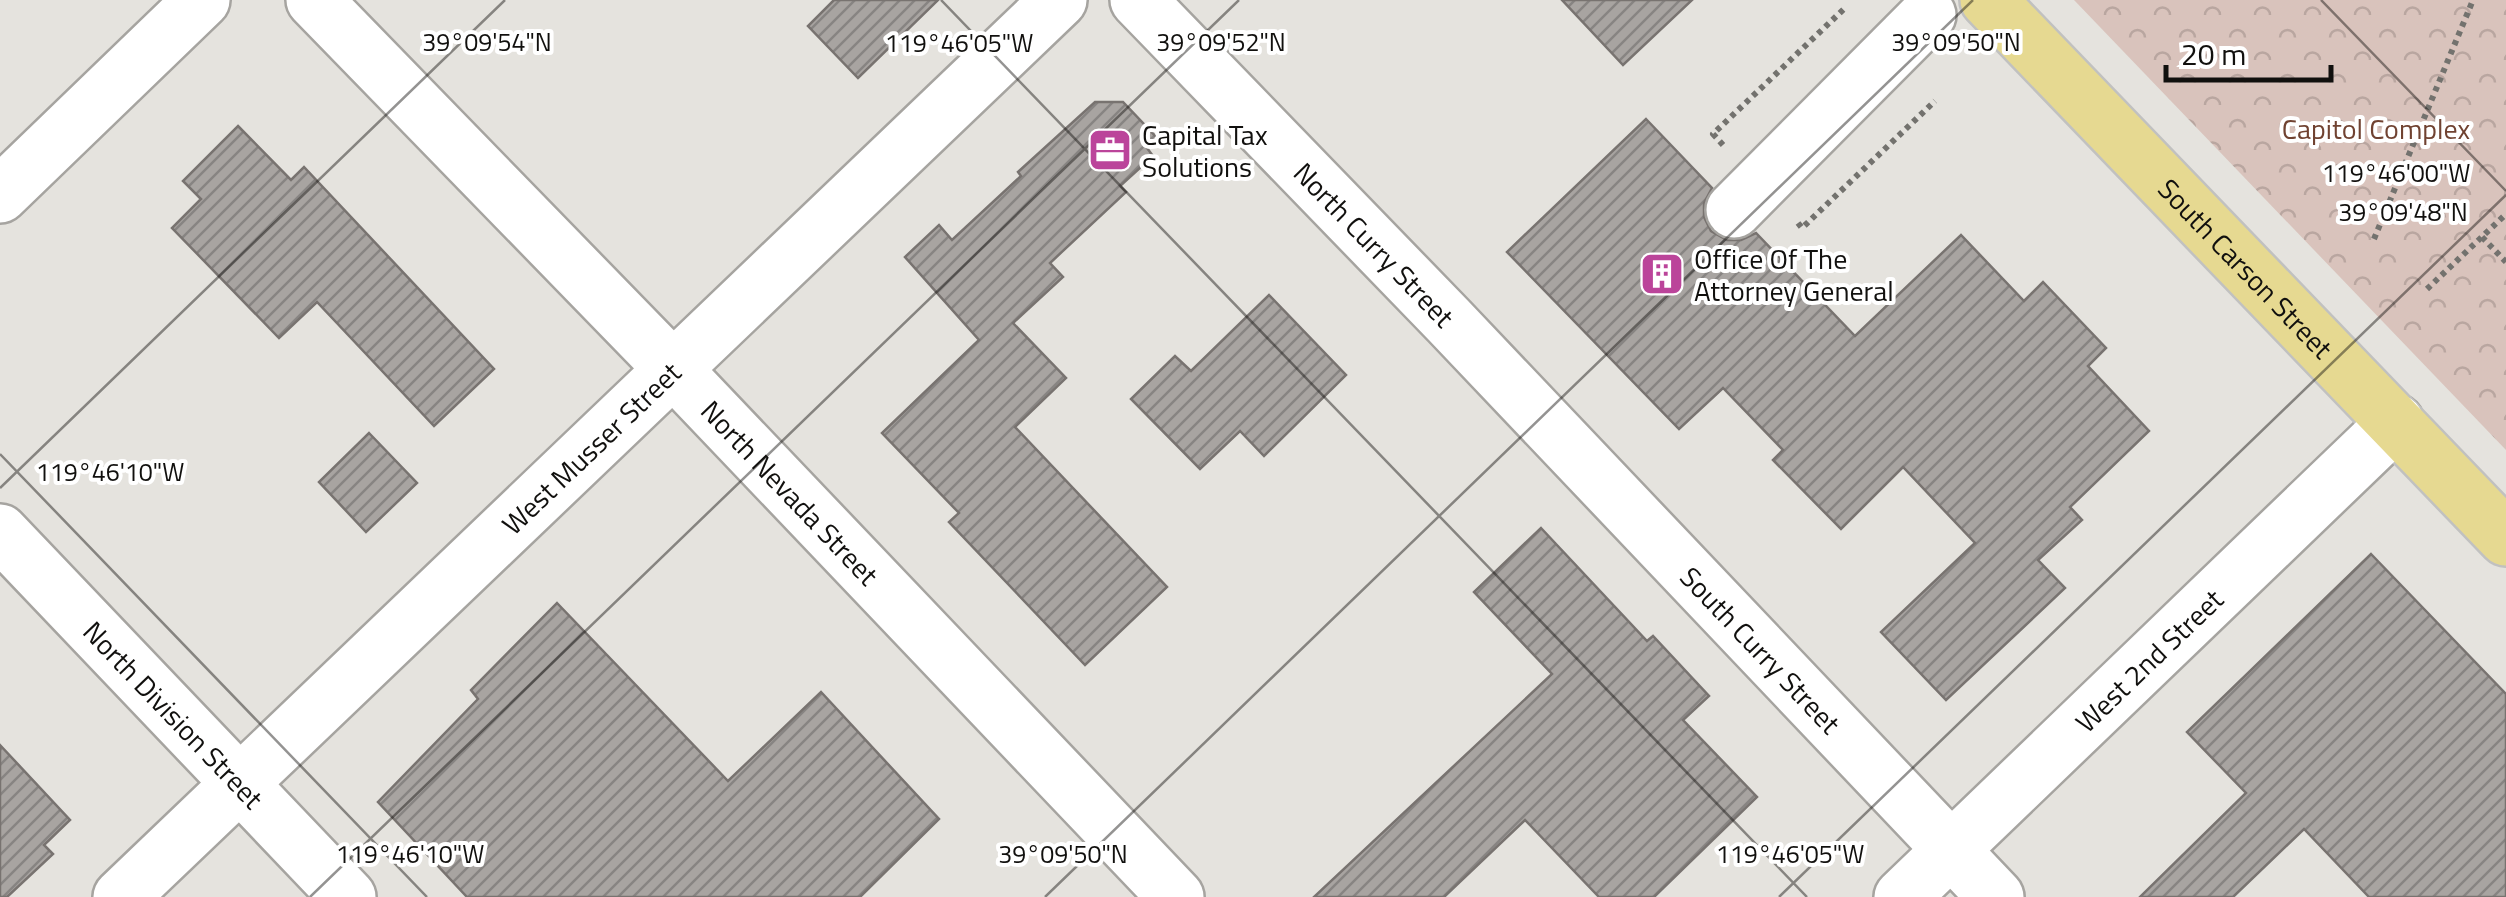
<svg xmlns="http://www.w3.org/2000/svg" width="2506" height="897" font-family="'Titillium Web',sans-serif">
<defs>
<pattern id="forest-crowns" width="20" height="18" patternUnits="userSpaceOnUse" patternTransform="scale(2.5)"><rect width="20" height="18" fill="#d9c3bc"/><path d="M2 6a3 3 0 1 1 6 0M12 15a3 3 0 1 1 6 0" fill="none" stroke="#b9a6a0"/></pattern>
<pattern id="building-hatch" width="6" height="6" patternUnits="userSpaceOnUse" patternTransform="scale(2.5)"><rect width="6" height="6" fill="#a8a4a1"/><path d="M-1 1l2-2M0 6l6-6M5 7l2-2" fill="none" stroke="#878482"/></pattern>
</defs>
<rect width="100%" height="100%" fill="#e5e3de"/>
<!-- forest -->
<path fill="url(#forest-crowns)" d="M2074,0H2506V450Z"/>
<!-- building -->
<g fill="url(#building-hatch)" stroke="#787370" stroke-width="2.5">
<path d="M834,0H938L858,78L808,26Z"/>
<path d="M1562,0H1692L1623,65Z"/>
<path d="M1095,102H1123L1158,139L1147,148L1153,156L1120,186L1126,192L1050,263L1063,277L1013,323L1066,378L1015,427L1167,587L1085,665L949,522L959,513L882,433L979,340L905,257L939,225L952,240L1021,176L1018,172Z"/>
<path d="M1646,119L1712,188L1704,203V217L1711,231L1727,240H1741L1756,233L1855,336L1961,235L2024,301L2043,282L2106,348L2088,366L2149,431L2070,507L2082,520L2038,560L2065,588L1946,700L1881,632L1975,543L1903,467L1841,529L1773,460L1783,450L1723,388L1679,429L1507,252Z"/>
<path d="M238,126L291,180L304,167L494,369L434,426L317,302L279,338L172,228L201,199L183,181Z"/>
<path d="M1269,295L1346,375L1264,456L1240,431L1200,469L1131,399L1175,356L1191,371Z"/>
<path d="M369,433L417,483L366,532L319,482Z"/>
<path d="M1541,528L1647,641L1653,636L1709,696L1683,720L1757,797L1654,897H1599L1525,820L1444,897H1314L1552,674L1474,592Z"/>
<path d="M2371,554L2506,694V897H2369L2304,829L2233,897H2140L2246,793L2187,732Z"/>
<path d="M557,603L728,781L821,692L939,819L860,897H467L378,802L478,699L471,690Z"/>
<path d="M0,745L70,820L44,845L53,854L7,897H0Z"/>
</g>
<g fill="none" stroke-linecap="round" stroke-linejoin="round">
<defs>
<g id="minor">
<path id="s1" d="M314,0L673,369L1176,897"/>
<path id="s2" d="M1138,0L1449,321L1996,897"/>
<path d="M0,195L202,0"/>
<path d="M1734,210L1928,15"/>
<path id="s3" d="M0,532L348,897"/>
<path id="s4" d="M121,897L1059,0"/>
<path id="s5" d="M1902,897L2396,422"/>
</g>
<g id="major">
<path id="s6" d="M1988,0L2506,538"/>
</g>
</defs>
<!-- minor casing -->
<use href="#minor" stroke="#a6a4a0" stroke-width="60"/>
<!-- major casing -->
<use href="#major" stroke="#c1c1c0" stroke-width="60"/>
<!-- path -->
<g stroke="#73726e" stroke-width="6" stroke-dasharray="5 5" stroke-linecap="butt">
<path d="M1723,145L1713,134L1846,7"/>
<path d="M1798,223L1802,228L1935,101"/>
<path d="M2482,237L2506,262"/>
<path d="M2374,239L2473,0"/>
<path d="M2427,289L2506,214"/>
</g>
<!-- minor -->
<use href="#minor" stroke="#fff" stroke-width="55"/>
<!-- major -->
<use href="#major" stroke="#e6d991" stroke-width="55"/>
</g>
<!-- ticks -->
<path fill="none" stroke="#11100e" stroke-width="2.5" stroke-opacity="0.45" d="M941,0L1807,897M2321,0L2506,191M0,454L427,897M0,488L505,0M310,897L1239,0M1045,897L1973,0M1779,897L2506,195"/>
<!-- icons -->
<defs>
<symbol id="office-square" viewBox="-11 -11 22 22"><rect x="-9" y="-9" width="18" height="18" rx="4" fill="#bb449a" stroke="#fff"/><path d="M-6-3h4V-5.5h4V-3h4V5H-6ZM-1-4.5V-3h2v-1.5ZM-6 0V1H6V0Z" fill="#fff"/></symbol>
<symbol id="building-square" viewBox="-11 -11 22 22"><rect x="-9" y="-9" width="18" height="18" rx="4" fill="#bb449a" stroke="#fff"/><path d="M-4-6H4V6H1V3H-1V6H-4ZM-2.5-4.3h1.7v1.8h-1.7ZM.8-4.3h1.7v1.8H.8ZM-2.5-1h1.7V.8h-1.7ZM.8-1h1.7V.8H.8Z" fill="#fff"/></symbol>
</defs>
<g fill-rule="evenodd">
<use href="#office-square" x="1085" y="125" width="50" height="50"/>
<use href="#building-square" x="1637" y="249" width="50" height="50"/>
</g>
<g text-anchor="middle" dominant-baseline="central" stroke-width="8" stroke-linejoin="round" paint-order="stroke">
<!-- park labels -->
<g font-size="28" fill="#704231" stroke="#fff">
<text x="2376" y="128">Capitol Complex</text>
</g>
<!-- poi labels -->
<g font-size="28" fill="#11100e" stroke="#fff" text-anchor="start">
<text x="1142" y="134">Capital Tax<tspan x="1142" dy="32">Solutions</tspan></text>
<text x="1694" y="258">Office Of The<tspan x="1694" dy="32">Attorney General</tspan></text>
</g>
<!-- street labels -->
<g font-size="28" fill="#11100e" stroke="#fff">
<text stroke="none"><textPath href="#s2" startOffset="340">North Curry Street</textPath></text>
<text stroke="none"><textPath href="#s6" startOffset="372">South Carson Street</textPath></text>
<text stroke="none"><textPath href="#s4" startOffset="650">West Musser Street</textPath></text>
<text stroke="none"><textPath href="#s1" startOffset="685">North Nevada Street</textPath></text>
<text stroke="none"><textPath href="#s2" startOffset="900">South Curry Street</textPath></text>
<text stroke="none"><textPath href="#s5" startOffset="342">West 2nd Street</textPath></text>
<text stroke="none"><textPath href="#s3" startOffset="252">North Division Street</textPath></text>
</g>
</g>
<g font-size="25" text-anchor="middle" fill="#11100e" stroke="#fff" stroke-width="8" stroke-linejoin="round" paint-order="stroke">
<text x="487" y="51">39°09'54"N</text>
<text x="1221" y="51">39°09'52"N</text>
<text x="1956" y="51">39°09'50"N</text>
<text x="959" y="52">119°46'05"W</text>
<text x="2396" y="182">119°46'00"W</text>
<text x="2403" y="221">39°09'48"N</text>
<text x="110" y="481">119°46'10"W</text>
<text x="410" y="863">119°46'10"W</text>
<text x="1790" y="863">119°46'05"W</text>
<text x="1063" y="863">39°09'50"N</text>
</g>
<!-- scale -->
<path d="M2166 65v15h165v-15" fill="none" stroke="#11100e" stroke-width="5"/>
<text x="2181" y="65" font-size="30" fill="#11100e" stroke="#ffffff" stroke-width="8" paint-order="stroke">20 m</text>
</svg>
